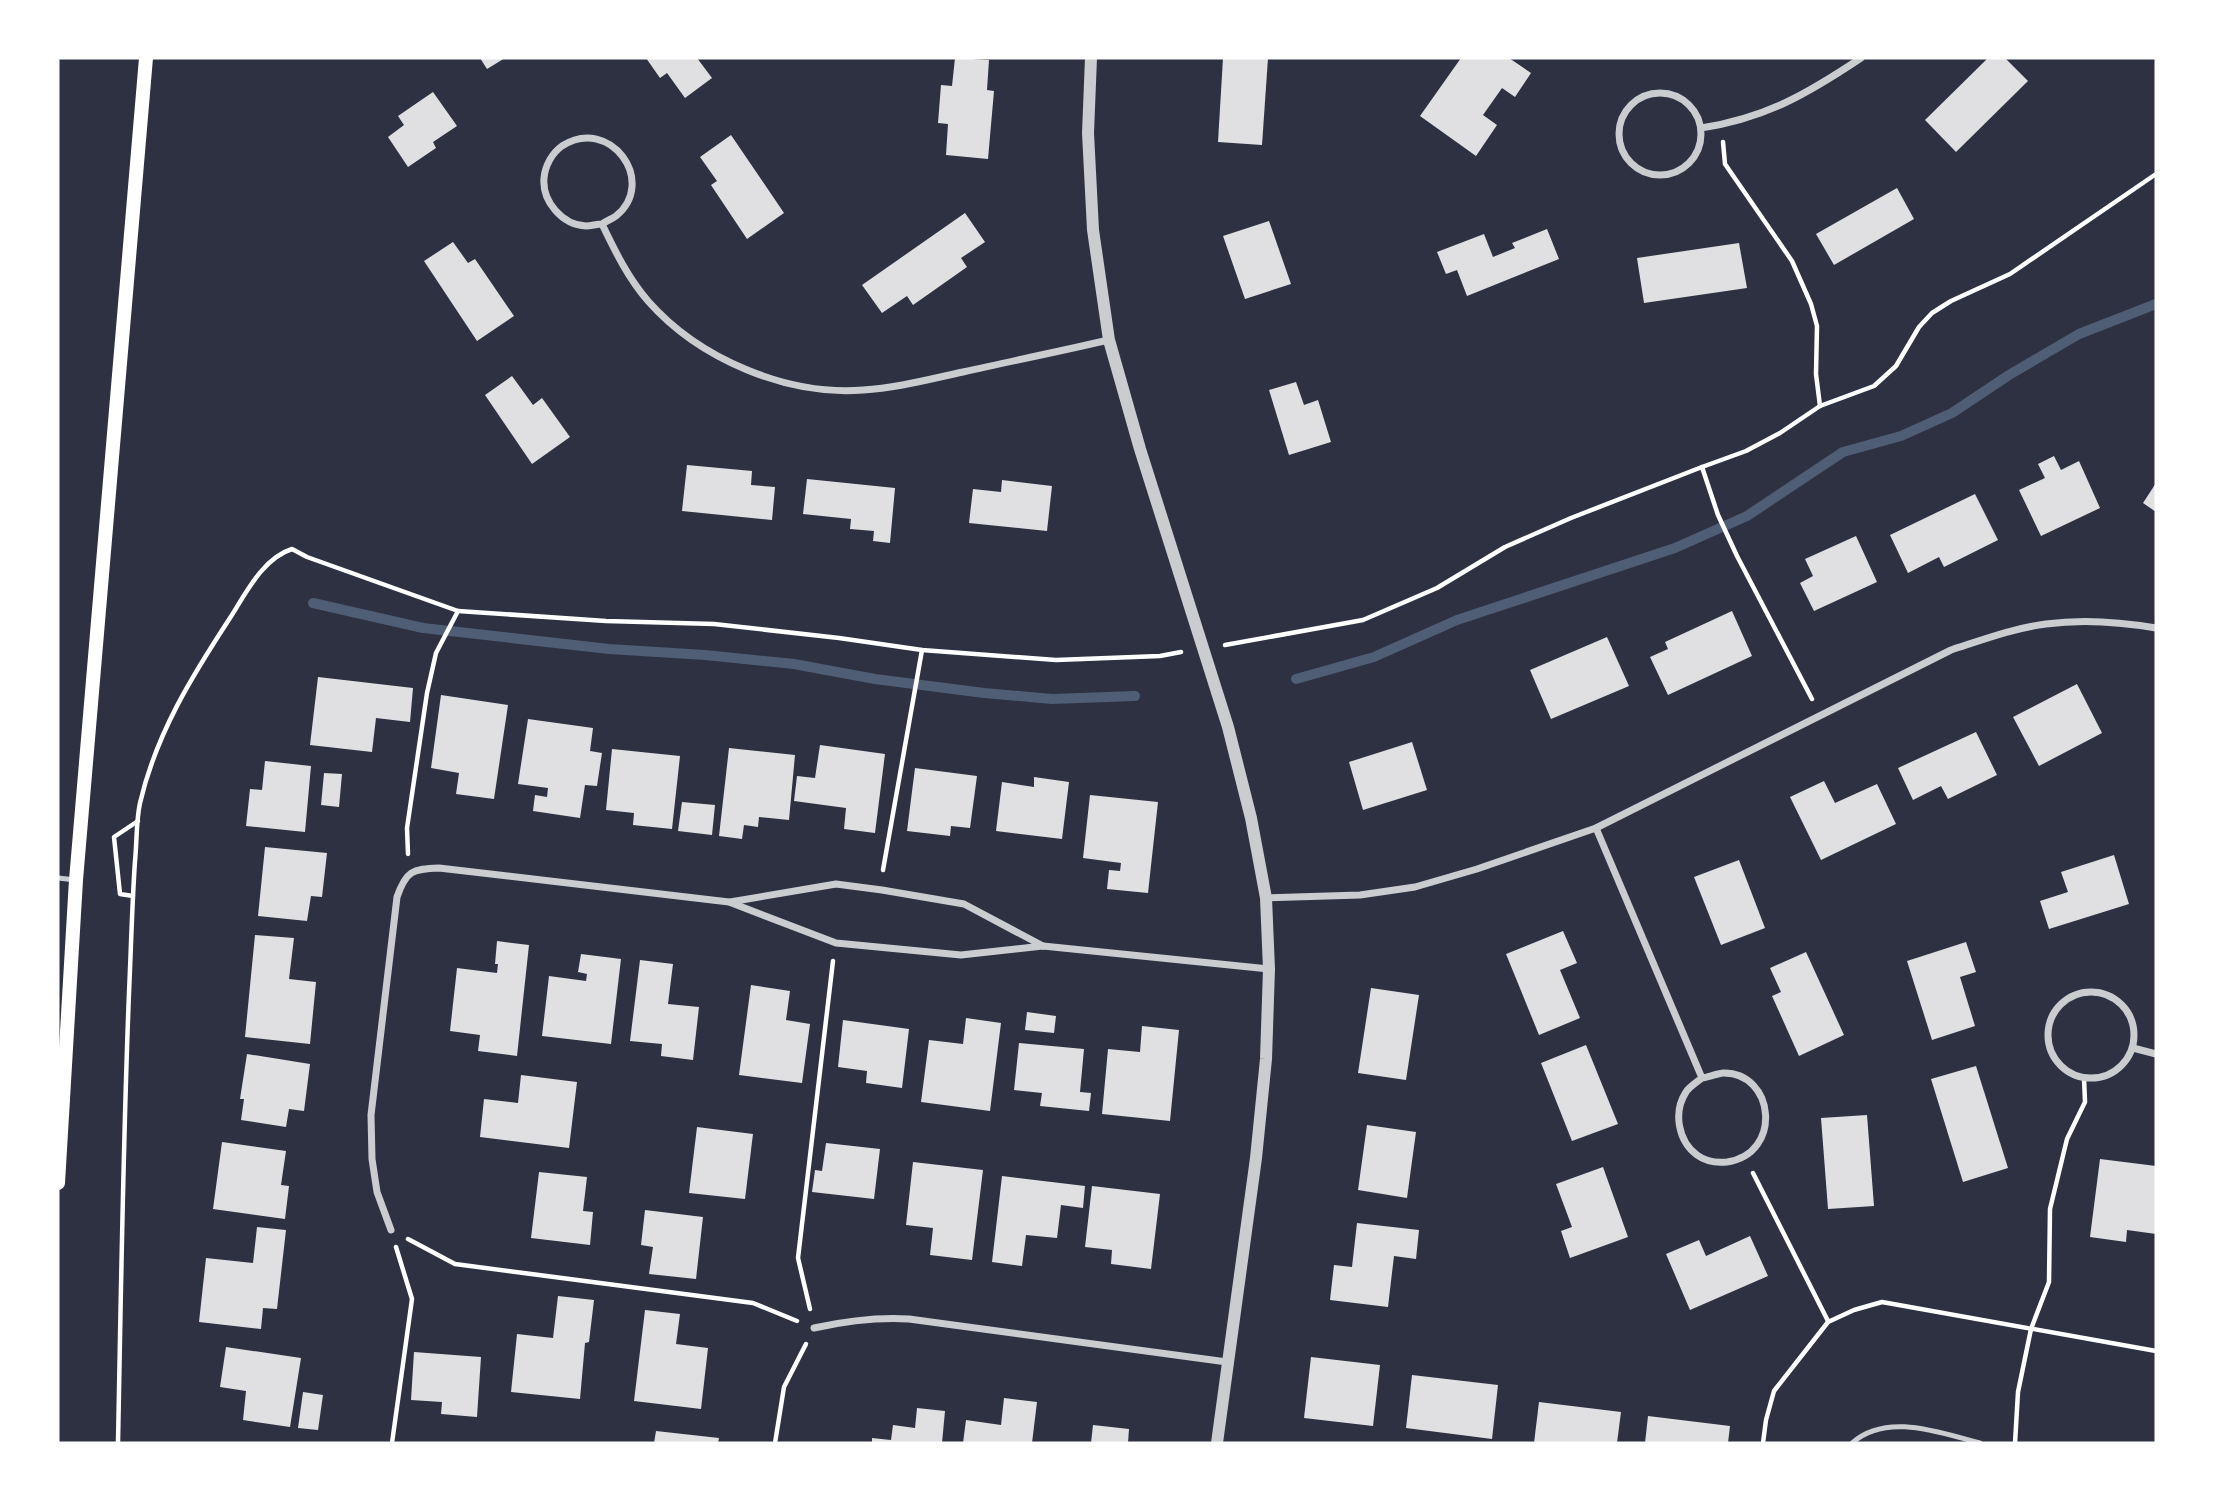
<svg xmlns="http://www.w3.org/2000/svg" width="2214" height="1501" font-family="'Archivo Narrow',sans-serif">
<rect width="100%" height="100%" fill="#2d3142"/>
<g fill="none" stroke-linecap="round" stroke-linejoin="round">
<!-- stream -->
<g stroke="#4f5d75" stroke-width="10">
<path d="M313,603L423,628L609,649L705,655L794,664L875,679L984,693L1052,699L1135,696"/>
<path d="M1296,679L1374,657L1457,620L1675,548L1747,516L1843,452L1901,436L1952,413L2009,375L2079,334L2156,304"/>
</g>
</g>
<!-- building -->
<g fill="#e0e0e3">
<path d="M480,58H505L487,69Z"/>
<path d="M646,58H697L712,78L685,98L667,73L660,78Z"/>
<path d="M955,58L989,60L987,90L994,91L988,159L946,155L948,124L938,123L941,85L952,86Z"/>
<path d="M1223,58H1268L1262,145L1218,142Z"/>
<path d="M1461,58H1509L1531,73L1515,97L1502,88L1483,115L1497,125L1476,156L1420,116Z"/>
<path d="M1988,58H2005L2028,81L1956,152L1925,120Z"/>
<path d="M433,92L457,126L433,142L436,148L408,167L388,137L404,125L398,116Z"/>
<path d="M731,135L784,213L747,239L711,185L717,181L700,157Z"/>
<path d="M1897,188L1914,219L1834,265L1816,234Z"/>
<path d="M965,213L985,242L961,258L967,267L913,305L907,296L882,313L862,285Z"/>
<path d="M1269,221L1291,284L1245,299L1223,236Z"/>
<path d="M1547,229L1559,259L1467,296L1457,270L1446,274L1437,252L1484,234L1493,257L1515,248L1512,243Z"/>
<path d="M453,242L468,263L475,259L514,316L477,341L424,261Z"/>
<path d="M1739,243L1747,288L1644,303L1637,258Z"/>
<path d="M512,376L533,405L542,398L570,437L532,464L485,395Z"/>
<path d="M1296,382L1304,405L1318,400L1331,442L1289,455L1269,390Z"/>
<path d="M2054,456L2061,470L2079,461L2100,508L2041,536L2019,490L2045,478L2038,464Z"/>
<path d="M687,465L752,471L751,485L775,487L772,520L682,511Z"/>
<path d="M807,479L895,488L890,543L873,541L874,531L850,529L851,519L803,514Z"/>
<path d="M1002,480L1052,486L1047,531L969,523L973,489L1001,492Z"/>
<path d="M2156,483V512L2143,503Z"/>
<path d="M1975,494L1998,540L1944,567L1939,557L1908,573L1890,535Z"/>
<path d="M1856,536L1877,582L1814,611L1800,583L1813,576L1805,559Z"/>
<path d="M1732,611L1752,656L1668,695L1650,657L1668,649L1665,642Z"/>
<path d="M1607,637L1629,686L1551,719L1530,670Z"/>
<path d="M318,677L413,688L410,722L376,718L372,752L310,745Z"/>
<path d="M2077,684L2102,733L2039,766L2013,717Z"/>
<path d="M441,695L508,705L494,799L456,794L459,773L431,768Z"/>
<path d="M528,719L593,728L590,751L602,753L597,786L585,785L580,818L533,811L535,795L547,797L548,788L518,784Z"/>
<path d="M1976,732L1997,775L1948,799L1941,786L1913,800L1898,768Z"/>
<path d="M1412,742L1427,790L1363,810L1349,762Z"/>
<path d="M820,745L885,754L875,833L844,829L846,808L794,801L797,776L815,778Z"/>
<path d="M729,748L795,755L789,820L759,817L758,827L744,825L742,839L719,836Z"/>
<path d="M612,749L680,756L672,829L633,825L634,813L606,810Z"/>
<path d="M265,761L311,766L305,832L246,826L250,789L262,790Z"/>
<path d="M915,768L977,776L970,828L951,826L950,836L907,831Z"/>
<path d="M324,773L342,774L339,807L321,805Z"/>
<path d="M1034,777L1069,782L1062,839L996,831L1002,782L1034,787Z"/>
<path d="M1824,781L1835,803L1877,784L1896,824L1821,860L1790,797Z"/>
<path d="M1090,795L1158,802L1148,893L1107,889L1109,870L1120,871L1121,863L1083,858Z"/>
<path d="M682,802L715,805L712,835L678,831Z"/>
<path d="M265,847L327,853L322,897L311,896L307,921L258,916Z"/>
<path d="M2114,855L2129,904L2049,929L2040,901L2068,892L2061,872Z"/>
<path d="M1739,860L1765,928L1721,945L1694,877Z"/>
<path d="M1563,931L1577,963L1560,970L1580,1018L1539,1035L1506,954Z"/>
<path d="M255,935L294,938L289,979L316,982L310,1044L245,1037Z"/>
<path d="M497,941L529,945L517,1056L478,1051L480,1035L450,1031L457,968L497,973L498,964H495Z"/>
<path d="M1966,942L1976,972L1960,977L1975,1026L1932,1040L1907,961Z"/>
<path d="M1806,952L1844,1035L1799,1056L1772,996L1781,992L1770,968Z"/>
<path d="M581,954L621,959L611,1044L542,1036L549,976L586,981L587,974L578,972Z"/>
<path d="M640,960L673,964L668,1004L699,1007L693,1060L661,1056L662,1044L630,1041Z"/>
<path d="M751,985L790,991L786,1020L810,1024L802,1083L739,1075Z"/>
<path d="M1371,988L1419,995L1406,1080L1358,1073Z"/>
<path d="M1027,1012L1056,1016L1054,1033L1025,1030Z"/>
<path d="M966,1018L1001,1023L990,1111L921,1102L929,1040L963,1044Z"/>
<path d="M843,1020L909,1029L902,1088L866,1083L867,1071L838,1067Z"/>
<path d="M1142,1026L1179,1030L1170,1121L1102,1114L1108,1049L1140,1052Z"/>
<path d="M1019,1043L1084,1049L1080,1092L1091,1093L1089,1111L1040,1106L1042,1093L1014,1090Z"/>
<path d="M1586,1045L1618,1124L1572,1141L1541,1063Z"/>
<path d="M247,1054L310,1064L304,1111L289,1109L286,1127L241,1120L244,1099H240Z"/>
<path d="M1976,1066L2008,1168L1963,1182L1931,1079Z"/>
<path d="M521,1075L577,1082L569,1148L480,1137L484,1099L518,1103Z"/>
<path d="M1867,1115L1874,1206L1828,1209L1821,1118Z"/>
<path d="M1367,1125L1416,1132L1407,1198L1358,1190Z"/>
<path d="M697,1127L753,1134L745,1199L689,1193Z"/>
<path d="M222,1142L286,1151L281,1185L289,1186L285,1219L213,1209Z"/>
<path d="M826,1143L880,1149L874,1199L812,1192L815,1170L822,1171Z"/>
<path d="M2100,1159L2156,1166V1234L2127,1230L2126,1242L2090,1237Z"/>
<path d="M913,1162L983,1170L972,1260L930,1255L933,1228L906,1225Z"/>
<path d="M1603,1167L1628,1237L1570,1258L1561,1231L1572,1227L1556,1184Z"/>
<path d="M539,1172L587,1177L583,1211L593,1212L590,1245L531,1238Z"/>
<path d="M1002,1176L1085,1186L1083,1208L1061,1205L1057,1238L1026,1235L1022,1266L992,1262Z"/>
<path d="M1092,1186L1160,1194L1151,1269L1111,1264L1112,1250L1085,1247Z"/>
<path d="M645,1210L703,1217L696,1279L649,1274L653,1247L641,1245Z"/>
<path d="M1357,1223L1419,1230L1416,1259L1394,1256L1388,1307L1330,1300L1334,1265L1352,1267Z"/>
<path d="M257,1227L286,1230L277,1309L263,1308L261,1329L199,1322L206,1258L253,1263Z"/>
<path d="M1750,1236L1768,1276L1690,1310L1666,1254L1699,1240L1706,1256Z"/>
<path d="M558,1296L594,1300L589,1342L585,1343L580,1399L511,1392L517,1334L553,1338Z"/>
<path d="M645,1310L680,1314L676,1344L708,1348L701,1409L634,1401Z"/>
<path d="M226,1347L301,1358L290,1427L243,1420L246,1391L220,1387Z"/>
<path d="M414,1352L481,1357L477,1417L441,1414L442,1402L411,1400Z"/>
<path d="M1311,1357L1380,1365L1373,1426L1304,1418Z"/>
<path d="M1412,1375L1498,1385L1492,1439L1406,1428Z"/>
<path d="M303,1392L323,1395L318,1430L298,1428Z"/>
<path d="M1004,1398L1037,1402L1032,1443H963L966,1420L1001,1425Z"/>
<path d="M1539,1402L1621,1412L1617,1443H1534Z"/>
<path d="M917,1408L945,1411L942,1443H872V1438L891,1440L893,1425L915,1428Z"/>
<path d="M1648,1416L1730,1426L1728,1443H1645Z"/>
<path d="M1093,1425L1129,1429L1128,1443H1091Z"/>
<path d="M656,1431L719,1438L718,1443H654Z"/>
</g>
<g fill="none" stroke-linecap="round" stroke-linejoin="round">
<!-- path -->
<g stroke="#fff" stroke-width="4.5">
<path d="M1723,142L1725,164L1792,261L1811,304L1817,326L1816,374L1820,406"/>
<path d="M1702,467L1718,515L1737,556L1812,699"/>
<path d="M1225,645L1363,620L1437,588L1505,547L1571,518L1702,467L1746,451L1780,433L1820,406L1874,386L1896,366L1919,327L1932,313L1951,301L2010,274L2156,174"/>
<path d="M408,854L407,828L427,693L436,653L458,611"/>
<path d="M883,870L922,650"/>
<path d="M133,896L120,894L114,837L138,821"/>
<path d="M1753,1173L1828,1321"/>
<path d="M408,1239L455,1264L753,1303L797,1321"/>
<path d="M810,1309L798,1258L833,961"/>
<path d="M118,1443C121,1293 123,1143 129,993C131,949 132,905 135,861C137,842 136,821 140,803C156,734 192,676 230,618C246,593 263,558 292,549L307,557L458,611L606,621L714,624L839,638L922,650L1056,660L1160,656L1181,652"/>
<path d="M392,1443L412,1299L396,1247"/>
<path d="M775,1443L784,1387L806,1344"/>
<path d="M1763,1443L1766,1420L1774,1391L1828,1322L1854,1310L1882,1302L2156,1351"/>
<path d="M2015,1443L2018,1392L2031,1329L2049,1282L2050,1209L2067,1139L2085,1102L2084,1078"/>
</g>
<!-- service -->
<g stroke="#caccd0" stroke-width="5">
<path d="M58,878L76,880"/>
<path d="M1852,1443C1887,1412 1940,1433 1980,1443"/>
</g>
<!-- minor -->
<g stroke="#caccd0" stroke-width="7">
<circle cx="1660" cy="134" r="41"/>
<path d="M1701,128C1766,118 1807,94 1861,58"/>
<path d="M602,224C597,224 591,226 586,226C562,225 542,201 544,178C545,166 552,153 562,146C610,115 658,182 616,216C612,219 606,221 602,224C615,251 628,278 648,301C699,359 787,396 863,390C897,388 930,379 963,372C1012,361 1061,351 1109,340"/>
<path d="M1596,828L1702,1078C1697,1082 1689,1087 1686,1092C1673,1112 1678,1141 1697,1155C1705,1161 1717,1163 1727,1162C1783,1154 1775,1072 1723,1073C1716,1074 1708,1077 1702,1078"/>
<path d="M1266,898L1360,895L1415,887L1477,869L1596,828L1951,650C1982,640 2014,628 2046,624C2082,619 2121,622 2156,628"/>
<path d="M730,902L836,884L882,890L964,904L1043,946"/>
<circle cx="2091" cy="1035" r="43"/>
<path d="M2133,1048L2156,1054"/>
<path d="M391,1230L377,1192L372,1159L371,1115L397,897C406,871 412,869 439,868L729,902L836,943L961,955L1043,946L1269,969"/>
<path d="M814,1328C846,1321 876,1317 909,1319L1227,1362"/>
</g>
<!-- tertiary -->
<path stroke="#caccd0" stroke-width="12" d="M1091,58L1088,133L1093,230L1109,340L1140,449L1228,727L1251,818L1266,898L1269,969L1266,1059L1256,1158L1217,1443"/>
<!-- secondary -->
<path stroke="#fff" stroke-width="14" d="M58,1183L76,880L146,58"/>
</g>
<!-- border -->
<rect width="2214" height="1501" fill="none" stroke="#ffffff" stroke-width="119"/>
</svg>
